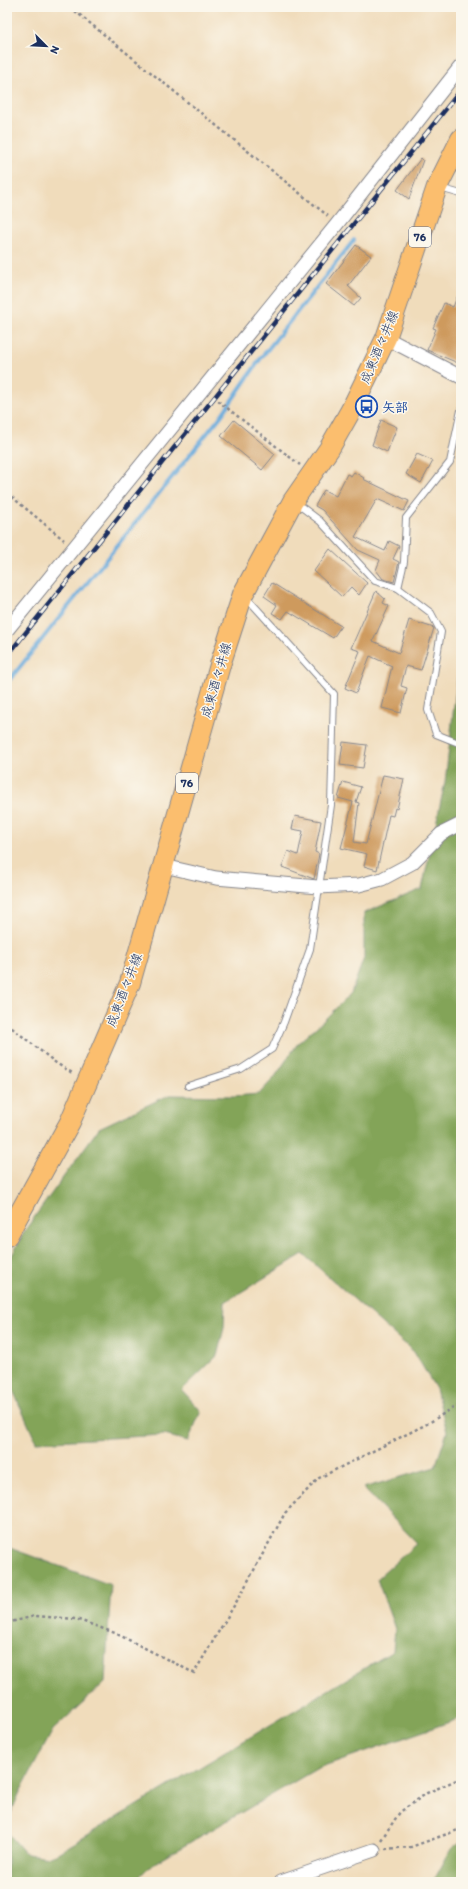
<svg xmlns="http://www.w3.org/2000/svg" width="468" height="1889" font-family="Itim,'Klee One',sans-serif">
<rect width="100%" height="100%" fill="#fbf7ec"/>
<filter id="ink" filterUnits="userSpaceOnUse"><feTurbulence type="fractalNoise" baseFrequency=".025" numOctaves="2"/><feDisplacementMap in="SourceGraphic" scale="8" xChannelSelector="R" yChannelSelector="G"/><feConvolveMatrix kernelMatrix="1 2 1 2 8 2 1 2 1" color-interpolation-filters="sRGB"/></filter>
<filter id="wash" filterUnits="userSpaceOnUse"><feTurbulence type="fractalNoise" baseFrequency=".012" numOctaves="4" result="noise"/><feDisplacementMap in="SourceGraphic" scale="16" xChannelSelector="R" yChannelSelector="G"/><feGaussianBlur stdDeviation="0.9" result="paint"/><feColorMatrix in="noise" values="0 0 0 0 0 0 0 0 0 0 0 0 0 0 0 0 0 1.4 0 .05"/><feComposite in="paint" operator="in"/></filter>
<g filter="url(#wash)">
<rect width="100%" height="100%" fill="#f0dcbb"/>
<!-- forest -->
<g fill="#83a459" stroke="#4f6a5c">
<path d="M461,646V1718L318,1768L151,1865L134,1882H7V1832L26,1854L51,1857L393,1651L395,1629L377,1579L417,1543L363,1488L435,1467L447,1432L436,1389L414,1352L303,1254L225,1302L224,1328L217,1356L182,1390L201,1411L188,1441L164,1435L36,1442L7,1377V1265L25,1230L99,1128L169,1095L234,1096L259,1094L274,1078L298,1043L323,1021L351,993L364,958V913L422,889L445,782Z"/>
<path d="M7,1547L111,1585L105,1682L53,1730L20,1792L7,1822Z"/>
<path d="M461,1841V1882H433L451,1849Z"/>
</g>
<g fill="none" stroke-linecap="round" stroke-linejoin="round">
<!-- stream -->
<path stroke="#66a8da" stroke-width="4" d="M7,683L221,416L261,358L354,240"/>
</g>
<g id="blocks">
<!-- building -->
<g fill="#ce9a5d">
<path d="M421,158L423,160L409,199L397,190Z"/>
<path d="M356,245L371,256L348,286L361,298L354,306L326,284Z"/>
<path d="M461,287V357L458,363L427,350L436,329L433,328L444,303L453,307Z"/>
<path d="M234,420L275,454L262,470L221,436Z"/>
<path d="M381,420L397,427L387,452L372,445Z"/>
<path d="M417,454L433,461L421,483L406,474Z"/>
<path d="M354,472L364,478L363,479L409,501L404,511L377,499L355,537L385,551L389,541L399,546L393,559L399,562L394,582L383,579L376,570L380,560L358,550L322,510L315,506L324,490L336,496L347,474L351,476Z"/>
<path d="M330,549L367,583L359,595L351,587L342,597L314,571Z"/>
<path d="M272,583L341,626L333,638L288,611L282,619L272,613L277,605L264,596Z"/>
<path d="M376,591L385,599L383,603L389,606L373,641L399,653L409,620L434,628L421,670L406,666L401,686L407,688L401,713L382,708L392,666L370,656L356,693L345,688L360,651L351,648Z"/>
<path d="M343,742L367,745L363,768L340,765Z"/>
<path d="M383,775L404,779L397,809L395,808L393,816L389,815L377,870L364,866L367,854L341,848L353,802L338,798L343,782L361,787L356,802L359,803L354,842L366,844Z"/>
<path d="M295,816L321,821L315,852L319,854L314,879L282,867L288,851L298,855L303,831L292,829Z"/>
</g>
</g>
</g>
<g filter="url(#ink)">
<use href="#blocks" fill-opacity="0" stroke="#86868c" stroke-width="1"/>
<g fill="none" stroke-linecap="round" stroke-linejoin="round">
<defs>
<g id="lane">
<path d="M440,188L461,194"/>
<path d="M295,502L320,521L375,581L398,588L431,613L441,632L428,710L436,734L461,744"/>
<path d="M398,588L404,562L406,518L450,462L461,410"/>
<path d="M188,1086L241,1069L272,1049L284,1022L310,949L331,805L334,694L246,597"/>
</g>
<g id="street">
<path d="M386,338L461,377"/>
<path d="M7,630L337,224L461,66"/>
<path d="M164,866L216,878L318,887L359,885L382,879L412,863L441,834L461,824"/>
<path d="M281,1882L374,1850"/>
</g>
<path id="primary" d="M7,1236L70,1122L130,983L220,665L243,594L293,501L329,449L351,410L386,338L437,187L461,139"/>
</defs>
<!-- lane casing -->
<use href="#lane" stroke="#86868c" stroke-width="8"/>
<!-- street casing -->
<use href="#street" stroke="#86868c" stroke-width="15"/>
<!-- primary casing -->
<use href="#primary" stroke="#86868c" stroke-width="22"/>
<!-- path -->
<g stroke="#86868c" stroke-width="2.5" stroke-dasharray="3 3" stroke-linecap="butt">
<path d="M70,7L328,216"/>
<path d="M213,397L300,465"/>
<path d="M7,493L64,540"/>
<path d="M7,1024L56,1063L74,1074"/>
<path d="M7,1623L35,1616L76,1619L115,1633L194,1673L241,1594L285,1513L319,1478L427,1424L461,1403"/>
<path d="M381,1840L400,1812L427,1793L461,1778"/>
<path d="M385,1849L411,1847L461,1829"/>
</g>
<!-- lane -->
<use href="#lane" stroke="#fff" stroke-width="6"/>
<!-- street -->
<use href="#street" stroke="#fff" stroke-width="13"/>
<!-- primary -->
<use href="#primary" stroke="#fbbe6e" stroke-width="20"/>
<defs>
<path id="rail" d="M7,656L461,90"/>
</defs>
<!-- rail casing -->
<use href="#rail" stroke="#1b2f5e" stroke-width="4.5"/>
<!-- rail -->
<use href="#rail" stroke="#fbf7ec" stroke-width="3" stroke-dasharray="9" stroke-linecap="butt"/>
</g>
</g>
<!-- icons -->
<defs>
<symbol id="bus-ring" viewBox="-11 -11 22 22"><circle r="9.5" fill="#fbf7ec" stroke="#1a4fb4" stroke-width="1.5"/><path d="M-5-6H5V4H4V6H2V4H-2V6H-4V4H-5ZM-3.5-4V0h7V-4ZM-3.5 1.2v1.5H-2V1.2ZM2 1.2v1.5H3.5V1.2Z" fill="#1a4fb4"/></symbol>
</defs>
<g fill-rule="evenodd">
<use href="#bus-ring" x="354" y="394" width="25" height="25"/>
</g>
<g text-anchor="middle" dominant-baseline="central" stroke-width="3" stroke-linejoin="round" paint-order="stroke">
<!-- shield labels -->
<g fill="#fbf7ec" stroke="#5e6b89" stroke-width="1">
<rect x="409" y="227" width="22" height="20" rx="3"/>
<rect x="176" y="773" width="22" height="20" rx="3"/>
</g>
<g font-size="12" font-weight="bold" fill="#1b2f5e">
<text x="420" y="237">76</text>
<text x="187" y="783">76</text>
</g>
<!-- street labels -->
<g font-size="13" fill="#1b2f5e" stroke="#fbf7ec">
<text transform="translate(379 347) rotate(-67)">成東酒々井線</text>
<text transform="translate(216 680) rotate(-74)">成東酒々井線</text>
<text transform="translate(124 990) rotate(-69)">成東酒々井線</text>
</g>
<!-- transit labels -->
<g font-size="13" font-weight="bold" fill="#164399" stroke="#fbf7ec" text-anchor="start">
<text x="382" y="407">矢部</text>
</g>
</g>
<!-- margin -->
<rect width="468" height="1889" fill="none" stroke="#fbf7ec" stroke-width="24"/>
<!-- north arrow -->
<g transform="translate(46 46) rotate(114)" stroke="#fbf7ec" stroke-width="3" paint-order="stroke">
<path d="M0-3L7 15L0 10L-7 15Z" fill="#1b2f5e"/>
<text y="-6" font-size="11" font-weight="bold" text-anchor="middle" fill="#1b2f5e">N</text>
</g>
</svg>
